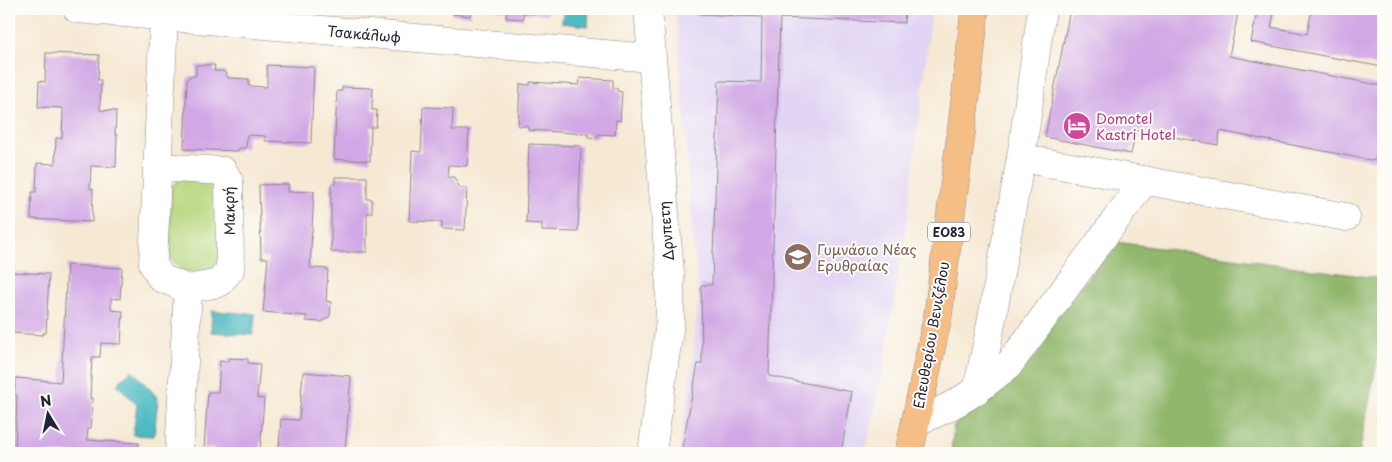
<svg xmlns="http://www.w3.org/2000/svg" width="1392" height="462" font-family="'Playpen Sans',sans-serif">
<rect width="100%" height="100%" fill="#fdfcf7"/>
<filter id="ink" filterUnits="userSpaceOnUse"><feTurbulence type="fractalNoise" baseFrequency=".02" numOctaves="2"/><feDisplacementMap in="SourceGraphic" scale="10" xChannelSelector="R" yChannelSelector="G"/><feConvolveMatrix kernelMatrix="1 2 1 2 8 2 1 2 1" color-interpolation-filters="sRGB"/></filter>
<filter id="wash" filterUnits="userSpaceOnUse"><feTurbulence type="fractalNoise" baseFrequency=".0096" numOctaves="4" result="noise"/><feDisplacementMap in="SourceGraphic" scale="20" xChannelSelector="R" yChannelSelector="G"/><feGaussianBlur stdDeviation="1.12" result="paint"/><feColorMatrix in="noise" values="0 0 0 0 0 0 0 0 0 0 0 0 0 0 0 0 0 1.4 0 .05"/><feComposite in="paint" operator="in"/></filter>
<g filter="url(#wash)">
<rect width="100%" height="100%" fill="#f6e9d4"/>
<!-- built -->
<path fill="#e1d4f4" d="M676,9H932L908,213L881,382L865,453H679L693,359L698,300Z"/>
<!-- green -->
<path fill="#b6d67d" stroke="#6c7c5c" d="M182,178L213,179L223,191V256L207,271H181L170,257L171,187Z"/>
<!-- forest -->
<path fill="#90b76c" stroke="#596c54" d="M1116,242L1383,279V330L1359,453H951L954,425L1018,366Z"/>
<!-- water -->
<g fill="#4ab9c1" stroke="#366e7e">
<path d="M563,9H589L588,26L562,23Z"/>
<path d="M212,311L255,314L253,335L211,332Z"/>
<path d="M132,370L158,398L154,436L133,435L137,405L117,384Z"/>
</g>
<g id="blocks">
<!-- building -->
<g fill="#d1a8e5">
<path d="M452,9H471L470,16L452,14Z"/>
<path d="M495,9H548V14L523,13V19L506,18L507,11L495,10Z"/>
<path d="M700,9H905L904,23L780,18L769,376L852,392L841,453H681L698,364H702L701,285H712L719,81L761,82L762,17L699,14Z"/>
<path d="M1070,9H1239L1229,56L1383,86V132L1380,131L1375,161L1220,131L1218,145L1136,130L1131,154L1045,137Z"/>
<path d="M1247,9H1275L1271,27L1307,34L1312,9H1383L1382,67L1251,42L1257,12Z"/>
<path d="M46,53L99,55L98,80H101L100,110L116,111L115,135H117L116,167L91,166L90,189H93L92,222L31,219L32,192H36L37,163L55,164L56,138H62L63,108L38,107L39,81L45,82Z"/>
<path d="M196,65H215L214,71H224L228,78L249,79V86L267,87V65L314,67L311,143L265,141V136L247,135L246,148H238V151L184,149L187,80L190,76H196Z"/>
<path d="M580,78L613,80V88H617V91L622,92L620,121L616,120L615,135L598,134V138L588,137V134L528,130V126H518L520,84L530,85V82L579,85Z"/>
<path d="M342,87L373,88L372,110H377L376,127H371L370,161L334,159L337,91H342Z"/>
<path d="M423,107L453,108L452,130H469L467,166L449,165L448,177H454L460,188H467L465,230L442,229V222L409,221L412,151L421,152Z"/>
<path d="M529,144L581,146L578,232L542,231V224L526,223Z"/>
<path d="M335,177H367V199H372V213H367V252H331V184H335Z"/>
<path d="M288,184V192L314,191L310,268L328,269L326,301L331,302L330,316L322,322L306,321L307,316L263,312L268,258H261L259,185Z"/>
<path d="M67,265L122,268L120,299L111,298V310L123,311L121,344L101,343L100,357H92L90,398H93L91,428H88L87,440L139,443L138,453H33L15,450L17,395H14L16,378L61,382Z"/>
<path d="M9,272L49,274L46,333H43V335L9,333Z"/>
<path d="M228,358L248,359V363L260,364L257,398L264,399L260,452L214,453V448H204L208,392H218L220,361L228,362Z"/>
<path d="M303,372L351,376L345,453H297V449L279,448L281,419L299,420Z"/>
</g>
</g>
</g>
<g filter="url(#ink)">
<use href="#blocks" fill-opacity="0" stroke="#8c8688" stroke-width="1"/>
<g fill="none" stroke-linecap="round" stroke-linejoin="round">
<defs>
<g id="minor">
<path d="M77,9L651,58"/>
<path d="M648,9L670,274V322L652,453"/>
<path d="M164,17L153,264L161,278L188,289L179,453"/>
<path d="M1021,158L1346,217"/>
<path d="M157,167L223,171L229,181L230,270L219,283L188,289"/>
<path d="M977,390L1008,366L1145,180"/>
<path d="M916,421C938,414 957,403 977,390L988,340L1021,158L1042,9"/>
</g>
<path id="major" d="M909,453L938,315L966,94L975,9"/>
</defs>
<!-- minor casing -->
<use href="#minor" stroke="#8c8688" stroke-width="29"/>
<!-- major casing -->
<use href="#major" stroke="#8c8688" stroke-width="29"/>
<!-- minor -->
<use href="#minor" stroke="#fff" stroke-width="28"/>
<!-- major -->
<use href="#major" stroke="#f6be87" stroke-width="28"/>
</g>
</g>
<!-- icons -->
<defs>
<symbol id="hotel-disc" viewBox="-11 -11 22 22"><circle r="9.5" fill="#d1479c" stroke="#fdfcf7"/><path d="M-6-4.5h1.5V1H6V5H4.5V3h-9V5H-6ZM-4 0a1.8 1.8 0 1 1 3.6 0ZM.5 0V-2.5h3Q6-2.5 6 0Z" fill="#fff"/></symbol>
<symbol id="school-disc" viewBox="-11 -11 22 22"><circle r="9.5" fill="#8d6e63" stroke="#fdfcf7"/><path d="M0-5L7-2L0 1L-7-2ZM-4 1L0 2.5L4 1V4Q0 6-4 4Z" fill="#fff"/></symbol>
</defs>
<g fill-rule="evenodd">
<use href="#hotel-disc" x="1061" y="110" width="32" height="32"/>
<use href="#school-disc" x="782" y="241" width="32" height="32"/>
</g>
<g text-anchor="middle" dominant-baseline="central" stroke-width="4" stroke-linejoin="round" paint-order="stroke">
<!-- shield labels -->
<rect fill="#fdfcf7" stroke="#646373" stroke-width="1" x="928" y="222.5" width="42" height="19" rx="4"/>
<g font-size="12" font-weight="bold" fill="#22223b">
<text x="949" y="232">ΕΟ83</text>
</g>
<!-- street labels -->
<g font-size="14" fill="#22223b" stroke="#fdfcf7">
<text transform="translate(364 34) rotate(5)">Τσακάλωφ</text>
<text transform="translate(229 211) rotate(-91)">Μακρή</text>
<text transform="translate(666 231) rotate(-95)">Δρνπετη</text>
<text transform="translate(931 335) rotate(-80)">Ελευθερίου Βενιζέλου</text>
</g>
<!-- hotel labels -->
<g font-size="14" fill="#b23c85" stroke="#fdfcf7" text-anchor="start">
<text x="1096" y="118">Domotel<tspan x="1096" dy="16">Kastri Hotel</tspan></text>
</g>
<!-- education labels -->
<g font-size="14" fill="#785e54" stroke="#fdfcf7" text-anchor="start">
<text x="817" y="249">Γυμνάσιο Νέας<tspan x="817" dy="16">Ερυθραίας</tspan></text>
</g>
</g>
<!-- margin -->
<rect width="1392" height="462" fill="none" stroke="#fdfcf7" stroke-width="30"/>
<!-- north arrow -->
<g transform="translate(48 414) rotate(350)" stroke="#fdfcf7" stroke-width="4" paint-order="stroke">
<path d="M0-4L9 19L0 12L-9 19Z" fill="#22223b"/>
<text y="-8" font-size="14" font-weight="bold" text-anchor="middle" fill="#22223b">N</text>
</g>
</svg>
